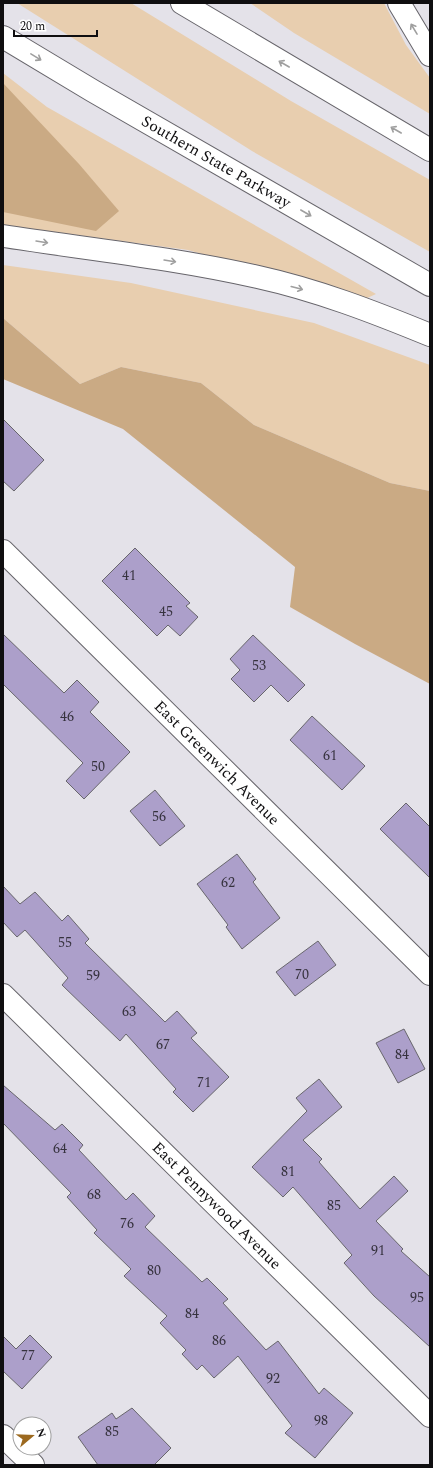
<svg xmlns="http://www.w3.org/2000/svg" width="433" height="1468" font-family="Spectral,serif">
<rect width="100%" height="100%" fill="#e4e2e9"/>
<!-- green -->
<g fill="#e8ceaf">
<path d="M17,3H131L291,101L430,180V252L252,151Z"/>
<path d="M250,3H384L406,45L430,78V114L294,33Z"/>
<path d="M3,73L47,107L376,294L363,300L188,250L3,225Z"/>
<path d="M3,265L131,283L314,323L430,365V491L390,483L254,425L201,383L121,367L80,384L3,318Z"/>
</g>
<!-- forest -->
<g fill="#caaa84">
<path d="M3,83L79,164L119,211L96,231L3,212Z"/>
<path d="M3,318L80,384L121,367L201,383L254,425L390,483L430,491V684L355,644L290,607L295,567L123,429L3,379Z"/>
</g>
<!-- building -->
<g fill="#ac9fca" stroke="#68666c">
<path d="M3,419L44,460L14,491L3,481Z"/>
<path d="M135,548L190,603L186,606L198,617L180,636L168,625L157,636L102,581Z"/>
<path d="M3,634L64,693L77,680L99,702L90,712L130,752L84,799L66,781L83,763L3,684Z"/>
<path d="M253,635L305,685L288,702L271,685L254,702L231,679L240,670L230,659Z"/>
<path d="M312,716L365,766L342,790L290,740Z"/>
<path d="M155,790L185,826L160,846L130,811Z"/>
<path d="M406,803L430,827V878L380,829Z"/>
<path d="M237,854L256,879L253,882L280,918L242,949L226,927L228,925L197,884Z"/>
<path d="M3,886L20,904L35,892L62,921L68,915L89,939L85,943L165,1022L177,1011L197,1033L191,1038L229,1077L193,1112L173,1092L176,1089L126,1034L120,1041L62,985L68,978L25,930L17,937L3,922Z"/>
<path d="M318,941L336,965L295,996L276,972Z"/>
<path d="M404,1029L425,1069L398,1083L376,1043Z"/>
<path d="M319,1079L342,1107L303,1140L322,1159L319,1162L360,1209L394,1176L408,1191L376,1221L403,1249L401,1251L430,1277V1347L374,1296L344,1263L352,1255L293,1187L283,1197L252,1167L307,1111L296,1098Z"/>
<path d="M3,1085L55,1130L62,1124L83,1145L79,1150L126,1200L133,1193L155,1216L145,1227L202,1282L207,1278L228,1299L223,1303L266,1350L278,1341L319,1394L324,1388L353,1413L315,1458L285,1433L292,1426L238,1356L214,1378L202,1365L197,1370L182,1354L186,1350L160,1323L167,1316L124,1276L131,1269L94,1233L97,1230L67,1197L71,1193L3,1123Z"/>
<path d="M30,1335L52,1357L22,1389L3,1371V1336L16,1349Z"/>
<path d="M132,1408L171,1448L154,1465H98L78,1437L112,1413L116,1419Z"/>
</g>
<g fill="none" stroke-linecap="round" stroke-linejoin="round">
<defs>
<g id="street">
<path id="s1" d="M3,551L430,974"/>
<path id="s2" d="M3,995L430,1416"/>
<path d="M3,1436L33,1465"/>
</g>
<g id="highway">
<path d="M182,3L430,150"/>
<path d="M399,3L430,55"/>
<path id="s3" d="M3,37L93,91L430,285"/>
<path d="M3,236C88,249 174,258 258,277C317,290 374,312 430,335"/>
</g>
</defs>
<!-- street casing -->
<use href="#street" stroke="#67656b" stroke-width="24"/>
<!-- highway casing -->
<use href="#highway" stroke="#67656b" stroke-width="24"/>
<!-- street -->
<use href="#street" stroke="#fff" stroke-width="22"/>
<!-- highway -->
<use href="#highway" stroke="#fff" stroke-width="22"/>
</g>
<!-- one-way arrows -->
<defs><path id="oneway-shaft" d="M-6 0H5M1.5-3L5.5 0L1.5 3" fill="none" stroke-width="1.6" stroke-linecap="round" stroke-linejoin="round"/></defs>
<g stroke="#9f9f9f">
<use href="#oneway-shaft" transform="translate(414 29) rotate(-121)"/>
<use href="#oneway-shaft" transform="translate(36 57) rotate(31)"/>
<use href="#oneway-shaft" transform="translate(284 64) rotate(-150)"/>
<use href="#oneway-shaft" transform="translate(396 130) rotate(-150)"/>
<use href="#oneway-shaft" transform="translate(306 213) rotate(30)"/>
<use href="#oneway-shaft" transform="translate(42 242) rotate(9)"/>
<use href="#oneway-shaft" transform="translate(170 261) rotate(9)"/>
<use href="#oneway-shaft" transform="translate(297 288) rotate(15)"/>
</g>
<g text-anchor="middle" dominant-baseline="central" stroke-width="3.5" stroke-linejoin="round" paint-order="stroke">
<!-- number labels -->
<g font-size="14" fill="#36323e">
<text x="129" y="575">41</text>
<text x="166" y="611">45</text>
<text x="259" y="665">53</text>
<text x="67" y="716">46</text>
<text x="330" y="755">61</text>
<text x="98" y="766">50</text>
<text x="159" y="816">56</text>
<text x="228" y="882">62</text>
<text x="65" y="942">55</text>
<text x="302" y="974">70</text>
<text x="93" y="975">59</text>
<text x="129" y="1011">63</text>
<text x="163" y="1044">67</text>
<text x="402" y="1054">84</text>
<text x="204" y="1082">71</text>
<text x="60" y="1148">64</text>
<text x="288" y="1171">81</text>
<text x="94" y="1194">68</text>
<text x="334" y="1205">85</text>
<text x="127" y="1223">76</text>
<text x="378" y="1250">91</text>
<text x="154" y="1270">80</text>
<text x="417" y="1297">95</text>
<text x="192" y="1313">84</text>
<text x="219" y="1340">86</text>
<text x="28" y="1355">77</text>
<text x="273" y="1378">92</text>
<text x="321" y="1420">98</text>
<text x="112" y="1431">85</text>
</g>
<!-- street labels -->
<g font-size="16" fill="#0f0e10" stroke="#fff">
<text stroke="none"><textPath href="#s3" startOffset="247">Southern State Parkway</textPath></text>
<text stroke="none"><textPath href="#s1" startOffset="301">East Greenwich Avenue</textPath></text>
<text stroke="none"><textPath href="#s2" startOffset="300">East Pennywood Avenue</textPath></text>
</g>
</g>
<!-- border -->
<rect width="433" height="1468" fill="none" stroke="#0f0e10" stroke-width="8"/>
<!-- north arrow -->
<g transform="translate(32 1436) rotate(71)"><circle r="19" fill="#ffffff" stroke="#9f9f9f"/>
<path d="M0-3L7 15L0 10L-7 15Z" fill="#9c691f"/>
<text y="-6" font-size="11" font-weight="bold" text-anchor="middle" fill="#0f0e10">N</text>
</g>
<!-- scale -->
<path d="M14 30v6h83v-6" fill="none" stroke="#0f0e10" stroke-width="2"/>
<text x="20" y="30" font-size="12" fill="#0f0e10" stroke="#ffffff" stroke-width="3" paint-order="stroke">20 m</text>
</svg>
